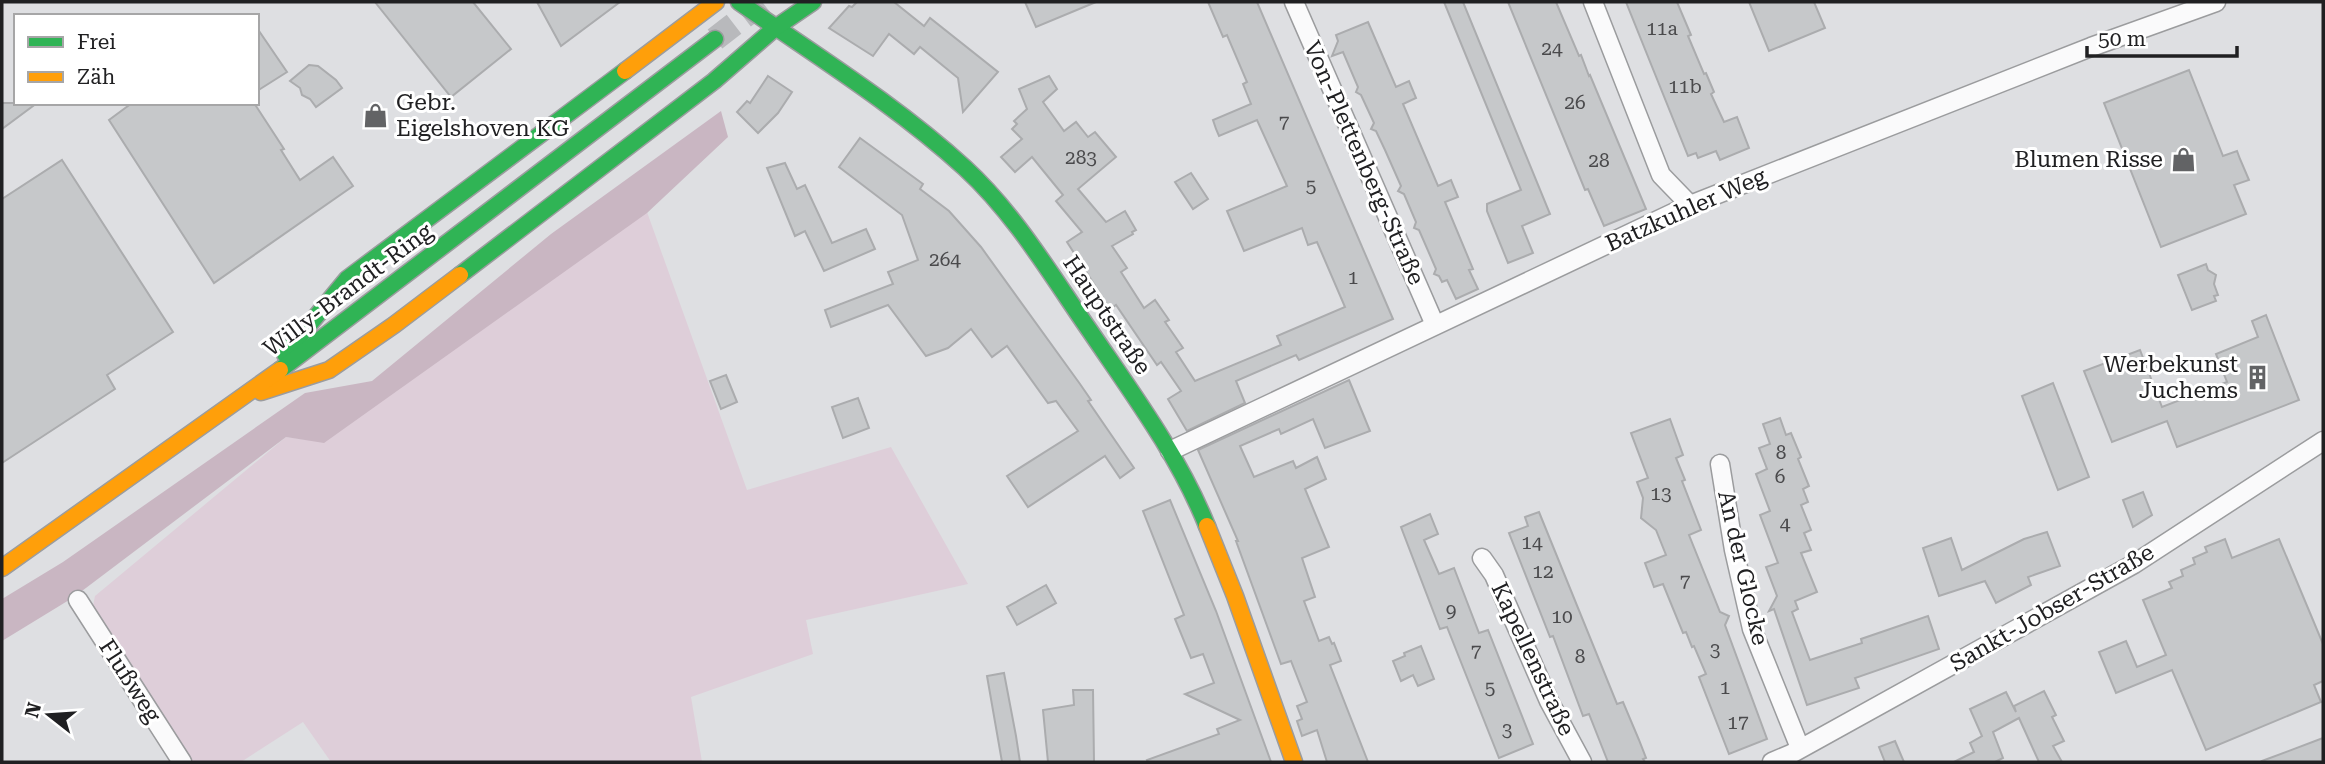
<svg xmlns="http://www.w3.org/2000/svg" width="2325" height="764" font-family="'Roboto Serif',serif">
<rect width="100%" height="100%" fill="#dedfe2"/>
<!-- green -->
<path fill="#deced9" d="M647,212L747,490L891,447L968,584L806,620L813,654L691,697L702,762H331L303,722L241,762H188L93,606L95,596L286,437L324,442Z"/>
<!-- forest -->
<path fill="#c9b6c2" d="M721,111L728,137L647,213L324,443L286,437L74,597L2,641V599L63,562L305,393L372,381L551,234Z"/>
<!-- building -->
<g fill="#c6c8ca" stroke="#abacae" stroke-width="2">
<path d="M375,2H473L511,49L451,97Z"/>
<path d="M537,2H620L561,46Z"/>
<path d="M857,2H894L924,26L930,18L998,72L963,112L958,78L920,47L914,54L889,34L873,56L829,28L849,6L852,7Z"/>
<path d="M1025,2H1096L1036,27Z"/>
<path d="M1208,2H1257L1393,319L1299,360L1296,355L1236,381L1245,403L1187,431L1168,399L1181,391L1161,362L1157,365L1116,305L1110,309L1067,242L1082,232L1056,201L1063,195L1032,157L1015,172L1001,157L1022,139L1012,129L1017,124L1014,121L1027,109L1019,89L1049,76L1057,89L1043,102L1064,131L1076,122L1088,137L1095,132L1116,157L1078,189L1106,222L1125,211L1136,230L1132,232L1133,234L1112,246L1127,268L1121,272L1144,308L1155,300L1169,320L1165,322L1183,348L1176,352L1195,381L1281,345L1277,336L1345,307L1317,242L1308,245L1302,228L1244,251L1227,211L1287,186L1257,120L1219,136L1216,129L1213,120L1251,104L1243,84L1247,82L1227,35L1223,37Z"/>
<path d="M1444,2H1463L1550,214L1522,226L1533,253L1508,263L1487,211V204L1521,190Z"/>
<path d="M1508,2H1556L1579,56L1581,55L1589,76L1590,75L1646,209L1604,226L1588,189L1585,190Z"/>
<path d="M1626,2H1677L1691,35L1688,36L1704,74L1706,73L1714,92L1711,94L1724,122L1737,117L1749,148L1720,160L1716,151L1698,158L1696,153L1688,156Z"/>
<path d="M1749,2H1814L1825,28L1769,51Z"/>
<path d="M1368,22L1396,87L1409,81L1416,98L1403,104L1438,186L1451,180L1458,197L1445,202L1473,269L1469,270L1478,289L1456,299L1447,280L1442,282L1439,276L1434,274L1436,269L1419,230L1414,228L1416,222L1404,194L1398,191L1401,186L1385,150L1376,131L1371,129L1374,123L1361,95L1356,92L1358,87L1343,52L1332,56L1338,41L1336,35Z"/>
<path d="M257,28L287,72L257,91Z"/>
<path d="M309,65L318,66L336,80L342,88L316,107L310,99L302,95L300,88L290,81Z"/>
<path d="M2189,70L2223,156L2237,151L2240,159L2249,180L2234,185L2246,214L2161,247L2104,103Z"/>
<path d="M768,76L792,92L778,113L758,133L737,112L747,101L750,103Z"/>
<path d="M2,103H37L2,129Z"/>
<path d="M132,103H254L284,149L281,150L300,180L333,157L353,186L214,283L109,120Z"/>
<path d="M860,138L923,184L920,189L949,211L981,247L1080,384L1091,400L1088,401L1134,468L1120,478L1105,456L1028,507L1007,476L1078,431L1056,401L1048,403L1007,346L992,357L971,329L948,348L926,356L888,305L831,327L825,310L893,284L888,272L918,260L902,215L839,167Z"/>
<path d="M62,160L173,332L107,375L115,389L2,463V199Z"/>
<path d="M785,163L797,189L805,185L832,243L866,229L875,249L824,271L805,231L795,236L767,168Z"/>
<path d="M1191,173L1208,199L1193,209L1175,182Z"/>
<path d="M2206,264L2208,270L2216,275L2214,284L2218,295L2214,296L2216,301L2192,310L2178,275Z"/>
<path d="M2266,315L2299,400L2177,447L2167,421L2112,442L2084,371L2140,350L2162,407L2227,382L2216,354L2258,337L2252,321Z"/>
<path d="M726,375L737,402L721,409L710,381Z"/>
<path d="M1349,380L1370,431L1325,448L1313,419L1281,434L1279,429L1240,446L1254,477L1293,461L1296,468L1317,457L1326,479L1305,489L1329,547L1302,558L1315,597L1304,601L1319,641L1329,637L1332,644L1334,643L1341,661L1330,665L1368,762H1327L1317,730L1302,736L1297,721L1302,719L1297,706L1307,702L1291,661L1281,664L1236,541H1238L1198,450Z"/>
<path d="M2053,383L2089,477L2058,490L2022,396Z"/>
<path d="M858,398L869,428L843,438L832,407Z"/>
<path d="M1780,418L1786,435L1791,433L1801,457L1798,459L1809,486L1803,489L1808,502L1801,505L1811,530L1804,533L1811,550L1801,553L1817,592L1795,601L1798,609L1792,612L1810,660L1862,643L1861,639L1928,616L1939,649L1855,678L1859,688L1807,705L1774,609L1769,611L1777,596L1766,567L1778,563L1760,515L1770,511L1756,474L1767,469L1759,448L1770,444L1763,424Z"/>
<path d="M1670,419L1683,455L1676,458L1685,480L1682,481L1701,530L1689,535L1720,612L1729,616L1725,625L1767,739L1729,754L1699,677L1706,674L1694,646L1692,647L1686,632L1683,633L1663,584L1654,587L1645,563L1666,555L1656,530L1641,518L1643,498L1637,482L1648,478L1631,433Z"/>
<path d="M2143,492L2152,515L2133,527L2123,500Z"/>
<path d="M1170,500L1216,611L1271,762H1148L1147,760L1219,734L1217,729L1240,720L1185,694L1214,683L1203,654L1191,658L1175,619L1184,615L1143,511Z"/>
<path d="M1539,512L1617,704L1623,702L1639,740L1646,758L1643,759L1645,762H1608L1589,714L1583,716L1553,636L1550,637L1509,533L1528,526L1525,517Z"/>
<path d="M1430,514L1438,534L1424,540L1439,574L1454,568L1479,633L1488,630L1533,744L1499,758L1447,627L1440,629L1401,527Z"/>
<path d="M2047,532L2060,566L2028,577L2031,585L1996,603L1985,581L1939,596L1923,548L1951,538L1962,570L2024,539Z"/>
<path d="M2225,539L2232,558L2279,539L2323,644V681L2314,685L2321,702L2206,750L2172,670L2116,693L2099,652L2126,641L2137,667L2166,655L2143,600L2172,588L2169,582L2183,576L2181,570L2195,564L2193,558L2207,552L2205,547Z"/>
<path d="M1046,585L1056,603L1017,625L1007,607Z"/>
<path d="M1421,646L1434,679L1418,686L1413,675L1401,681L1393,661L1405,656L1404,653Z"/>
<path d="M1004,673L1016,736L1020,762H1002L987,676Z"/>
<path d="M1073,690H1093L1094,762H1048L1043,710L1074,705Z"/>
<path d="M2044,691L2056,715L2052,717L2064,741L2053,746L2062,762H2039L2019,718L1993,732L2003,758L1995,762H1954L1974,752L1970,743L1982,736L1970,709L2006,692L2016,712L2014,706Z"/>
<path d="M2323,738V762H2263L2262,761Z"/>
<path d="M1895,741L1904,762H1885L1879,747Z"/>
</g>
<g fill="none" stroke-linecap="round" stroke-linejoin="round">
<!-- secondary-tunnel -->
<path stroke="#b8b9bc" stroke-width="24" stroke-dasharray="24 12" stroke-linecap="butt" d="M715,39L763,2"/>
<defs>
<g id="street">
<path d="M1294,2L1435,325"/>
<path d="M1593,2L1661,175L1690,205"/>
<path d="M1170,451L1690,205L2091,47L2216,2"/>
<path d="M1720,464L1734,550L1752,629L1800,748"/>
<path d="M1482,558L1494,575L1549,701L1582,762"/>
<path d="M78,600L182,762"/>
<path d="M1772,762L1791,754L2134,564L2323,441"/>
</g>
<g id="fast">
<path d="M739,2C815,55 896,105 965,168C1016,215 1051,275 1090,331C1132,393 1179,456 1207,526"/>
<path d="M460,275L714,81L775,28L813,2"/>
<path d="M285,354L347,279L625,71"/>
<path d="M280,370L715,39"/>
</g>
<g id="slow">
<path d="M625,71L716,2"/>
<path d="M261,392L329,370L394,325L460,275"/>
<path d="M1207,526L1235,596L1294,762"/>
<path d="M2,568L280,370"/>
</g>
</defs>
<!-- street casing -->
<use href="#street" stroke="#9b9c9e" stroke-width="21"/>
<!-- fast casing -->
<use href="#fast" stroke="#9b9c9e" stroke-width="19"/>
<!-- slow casing -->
<use href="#slow" stroke="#9b9c9e" stroke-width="19"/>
<!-- street -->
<use href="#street" stroke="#fafafb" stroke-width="18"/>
<!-- fast -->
<use href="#fast" stroke="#30b455" stroke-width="16"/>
<!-- slow -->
<use href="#slow" stroke="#ff9f0a" stroke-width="16"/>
</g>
<!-- icons -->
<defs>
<symbol id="shop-bare" viewBox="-9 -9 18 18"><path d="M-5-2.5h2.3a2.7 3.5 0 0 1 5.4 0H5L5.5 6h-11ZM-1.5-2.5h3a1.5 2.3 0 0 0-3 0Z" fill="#626365" stroke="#fff" stroke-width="2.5" paint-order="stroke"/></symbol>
<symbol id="building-bare" viewBox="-9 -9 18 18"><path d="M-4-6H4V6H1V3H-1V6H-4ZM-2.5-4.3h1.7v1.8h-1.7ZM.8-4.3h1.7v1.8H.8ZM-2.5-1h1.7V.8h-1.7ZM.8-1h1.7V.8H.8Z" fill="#626365" stroke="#fff" stroke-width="2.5" paint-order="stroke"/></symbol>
</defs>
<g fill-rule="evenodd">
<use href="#shop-bare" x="358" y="98" width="35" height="35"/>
<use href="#shop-bare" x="2166" y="142" width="35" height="35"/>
<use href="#building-bare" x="2240" y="360" width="35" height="35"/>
</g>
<g text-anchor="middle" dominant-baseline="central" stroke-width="6" stroke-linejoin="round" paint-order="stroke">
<!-- number labels -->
<g font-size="19" fill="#4a4a4c">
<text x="1662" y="28">11a</text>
<text x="1552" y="48">24</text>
<text x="1685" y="86">11b</text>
<text x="1575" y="102">26</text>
<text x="1284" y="122">7</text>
<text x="1081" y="157">283</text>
<text x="1599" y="160">28</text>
<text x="1311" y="185">5</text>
<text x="945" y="259">264</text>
<text x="1353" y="277">1</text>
<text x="1781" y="452">8</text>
<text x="1780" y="476">6</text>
<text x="1661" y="493">13</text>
<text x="1785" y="523">4</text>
<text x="1532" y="542">14</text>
<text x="1543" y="571">12</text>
<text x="1685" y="581">7</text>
<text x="1451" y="610">9</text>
<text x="1562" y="616">10</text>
<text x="1715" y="649">3</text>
<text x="1476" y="651">7</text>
<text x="1580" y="656">8</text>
<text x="1490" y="687">5</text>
<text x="1725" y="687">1</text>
<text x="1738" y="722">17</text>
<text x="1507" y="729">3</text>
</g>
<!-- poi labels -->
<g font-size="23" fill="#202022" stroke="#fff" text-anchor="end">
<text x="396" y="102" text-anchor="start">Gebr.<tspan x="396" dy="26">Eigelshoven KG</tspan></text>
<text x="2163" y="159">Blumen Risse</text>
<text x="2238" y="364">Werbekunst<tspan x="2238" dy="26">Juchems</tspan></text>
</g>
<!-- street labels -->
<g font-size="23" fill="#202022" stroke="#fff">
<text transform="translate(1364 163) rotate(66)">Von-Plettenberg-Straße</text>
<text transform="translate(1686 210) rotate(-24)">Batzkuhler Weg</text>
<text transform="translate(348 290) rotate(-37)">Willy-Brandt-Ring</text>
<text transform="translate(1107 315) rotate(56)">Hauptstraße</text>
<text transform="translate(1743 568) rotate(77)">An der Glocke</text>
<text transform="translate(2052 608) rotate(-30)">Sankt-Jobser-Straße</text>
<text transform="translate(1533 659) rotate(65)">Kapellenstraße</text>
<text transform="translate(130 681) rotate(57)">Flußweg</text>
</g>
</g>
<!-- border -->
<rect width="2325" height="764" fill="none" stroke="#202022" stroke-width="7"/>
<!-- legend -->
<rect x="14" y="14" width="245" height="91" fill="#ffffff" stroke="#a6a6a7" stroke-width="2"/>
<rect x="28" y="37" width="35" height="10" fill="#30b455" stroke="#a6a6a7" stroke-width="2"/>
<text x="77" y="49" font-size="21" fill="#202022">Frei</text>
<rect x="28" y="72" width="35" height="10" fill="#ff9f0a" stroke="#a6a6a7" stroke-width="2"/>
<text x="77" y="84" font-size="21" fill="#202022">Zäh</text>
<!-- north arrow -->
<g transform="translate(49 715) rotate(287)" stroke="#ffffff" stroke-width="5" paint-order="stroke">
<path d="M0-5L12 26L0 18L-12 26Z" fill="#202022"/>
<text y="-10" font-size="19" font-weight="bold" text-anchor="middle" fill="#202022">N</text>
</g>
<!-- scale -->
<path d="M2087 46v10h150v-10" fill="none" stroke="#202022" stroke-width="3.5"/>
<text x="2098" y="46" font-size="21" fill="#202022" stroke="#ffffff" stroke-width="5" paint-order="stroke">50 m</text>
</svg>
